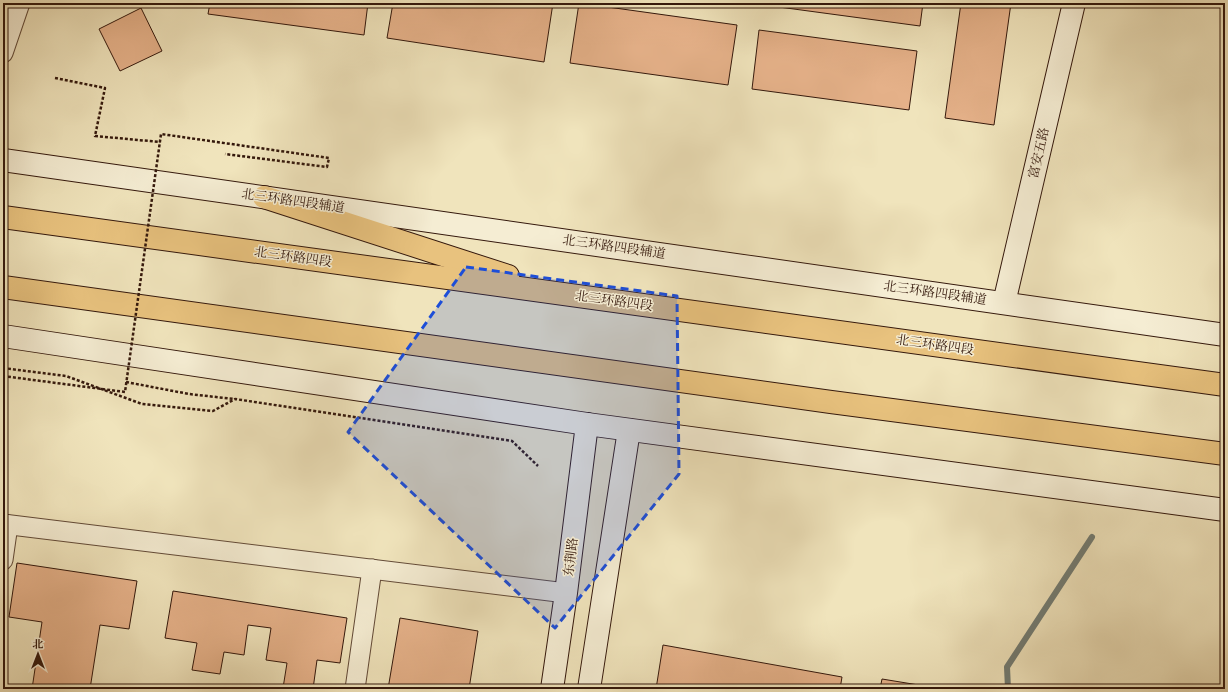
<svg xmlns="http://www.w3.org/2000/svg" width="1228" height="692" font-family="Cardo,'Noto Serif SC',serif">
<rect width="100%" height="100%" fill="#f0e4bc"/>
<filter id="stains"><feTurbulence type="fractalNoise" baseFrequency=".005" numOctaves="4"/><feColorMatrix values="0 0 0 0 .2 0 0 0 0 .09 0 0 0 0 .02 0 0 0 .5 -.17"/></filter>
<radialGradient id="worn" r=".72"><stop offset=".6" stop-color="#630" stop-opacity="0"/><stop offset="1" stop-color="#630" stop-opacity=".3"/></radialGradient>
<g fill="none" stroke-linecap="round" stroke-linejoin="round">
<!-- stream -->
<path stroke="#727c73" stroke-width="6" d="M1008,689L1007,667L1092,537"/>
</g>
<!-- building -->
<g fill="#e5b189" stroke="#34180c">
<path d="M210,3H368L364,35L208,14Z"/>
<path d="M393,3H553L544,62L387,38Z"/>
<path d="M579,3L737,25L728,85L570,63Z"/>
<path d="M764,3H923L920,26L764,5Z"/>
<path d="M961,3H1011L994,125L945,118Z"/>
<path d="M141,8L162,51L120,71L99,29Z"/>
<path d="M759,30L917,51L909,110L752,89Z"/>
<path d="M17,563L137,581L129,629L100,625L90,689H32L42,622L9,617Z"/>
<path d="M173,591L347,618L340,663L317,660L313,689H292L283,688L287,663L266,660L271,628L248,625L244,655L224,652L220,674L192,670L197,643L165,638Z"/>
<path d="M400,618L478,631L469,689H388Z"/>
<path d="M663,645L842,677L840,689H656Z"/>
<path d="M882,679L943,689H880Z"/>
</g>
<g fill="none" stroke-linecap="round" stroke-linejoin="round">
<defs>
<g id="street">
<path d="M3,53L20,3"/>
<path d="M3,524L566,593"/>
<path d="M3,560L8,525"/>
<path d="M355,689L372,569"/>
</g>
<g id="secondary">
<path d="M3,160L1225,335"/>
<path d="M1004,303L1074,3"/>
<path d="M3,336L587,424L1225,510"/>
<path d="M552,689L566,593L587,424"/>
<path d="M589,689L629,430"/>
</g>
<g id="highway">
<path d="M264,197L508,276"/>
<path d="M3,217L1225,385"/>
<path d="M3,287L831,402L1225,454"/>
</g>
</defs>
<!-- street casing -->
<use href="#street" stroke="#634b38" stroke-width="21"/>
<!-- secondary casing -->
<use href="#secondary" stroke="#34180c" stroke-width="24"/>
<!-- highway casing -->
<use href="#highway" stroke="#34180c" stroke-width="24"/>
<!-- path -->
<g stroke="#34180c" stroke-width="2.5" stroke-dasharray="3 2" stroke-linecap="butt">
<path d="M55,78L105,88L95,136L160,142"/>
<path d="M3,368L66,376L142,404L213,411L235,399L512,441L538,466"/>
<path d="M126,382L189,394L234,399"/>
</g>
<!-- street -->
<use href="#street" stroke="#f5edd3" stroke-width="19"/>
<!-- secondary -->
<use href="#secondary" stroke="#f5edd3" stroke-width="22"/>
<!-- highway -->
<use href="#highway" stroke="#e8c27e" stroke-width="22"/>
<!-- path-bridge -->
<path stroke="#34180c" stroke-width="2.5" stroke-dasharray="3 2" stroke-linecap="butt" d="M3,376L125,392L161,134L329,158L327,167L225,154"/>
</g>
<!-- marked area -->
<path fill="#1d4ed8" fill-opacity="0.2" stroke="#1d4ed8" stroke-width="3" stroke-dasharray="8 5" stroke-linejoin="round" d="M466,267L677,296L679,474L555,628L348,432Z"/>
<g text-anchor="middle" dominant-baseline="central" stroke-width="3" stroke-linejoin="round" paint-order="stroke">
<!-- street labels -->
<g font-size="13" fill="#34180c" stroke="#f5edd3">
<text transform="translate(1039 153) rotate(-77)">富安五路</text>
<text transform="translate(293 201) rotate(8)">北三环路四段辅道</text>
<text transform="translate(614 247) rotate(8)">北三环路四段辅道</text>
<text transform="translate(293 257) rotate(8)">北三环路四段</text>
<text transform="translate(935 293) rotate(8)">北三环路四段辅道</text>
<text transform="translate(614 301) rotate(8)">北三环路四段</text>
<text transform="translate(935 345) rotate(8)">北三环路四段</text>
<text transform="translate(571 557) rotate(-83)">东荆路</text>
</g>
</g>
<!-- margin -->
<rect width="1228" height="692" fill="none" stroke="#f0e4bc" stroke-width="16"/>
<rect x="4" y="4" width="1220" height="684" fill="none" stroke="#34180c" stroke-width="2"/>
<rect x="8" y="8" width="1212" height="676" fill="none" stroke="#34180c"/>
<!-- north arrow -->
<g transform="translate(38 654)" stroke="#f5edd3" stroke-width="3" paint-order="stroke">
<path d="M0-3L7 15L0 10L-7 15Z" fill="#34180c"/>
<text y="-6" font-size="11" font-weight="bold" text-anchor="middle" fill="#34180c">北</text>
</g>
<rect width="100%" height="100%" filter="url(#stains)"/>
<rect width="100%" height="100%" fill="url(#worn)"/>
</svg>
